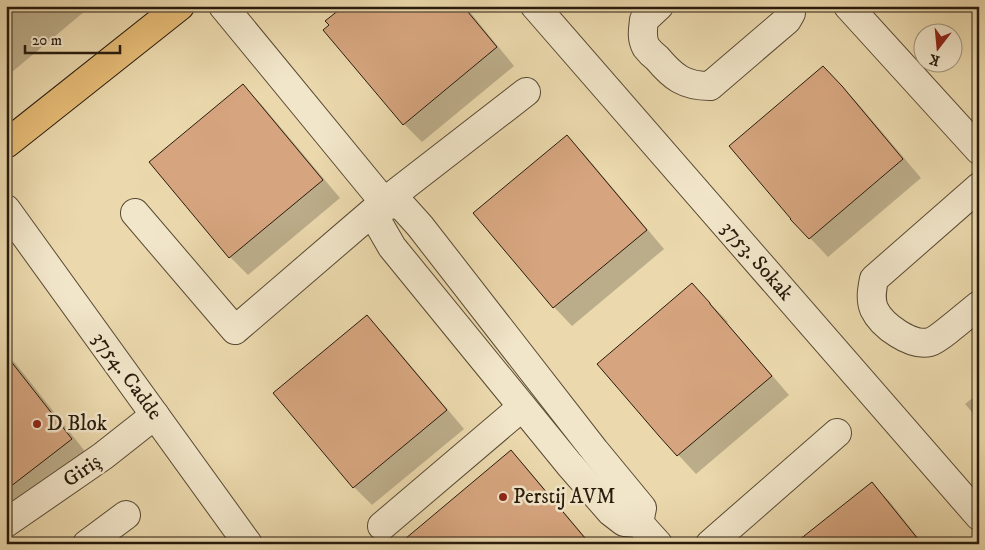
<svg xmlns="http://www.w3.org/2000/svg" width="985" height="550" font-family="'IM FELL DW Pica',serif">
<rect width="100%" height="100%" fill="#ebd9ad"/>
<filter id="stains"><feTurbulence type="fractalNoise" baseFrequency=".004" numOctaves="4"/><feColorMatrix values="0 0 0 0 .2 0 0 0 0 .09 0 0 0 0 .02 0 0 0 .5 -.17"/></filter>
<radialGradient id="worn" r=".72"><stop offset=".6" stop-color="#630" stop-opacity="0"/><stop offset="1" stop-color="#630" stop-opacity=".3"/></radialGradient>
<!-- shadow -->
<g fill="#0003">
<path d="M6,6H91L6,77Z"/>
<path d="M354,6H465L514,66L422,142L404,124L325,30Z"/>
<path d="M243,86L261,104L340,198L248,275L230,257Z"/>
<path d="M842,86L860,106L921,178L828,257L792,219Z"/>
<path d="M567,136L585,155L664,249L572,326L554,307L475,213Z"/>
<path d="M710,303L728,322L727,323L789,395L696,474L660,435Z"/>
<path d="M367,317L385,335L464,429L372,505L354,487Z"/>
<path d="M6,354L16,364L91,459L6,524Z"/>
<path d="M979,393V420L965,404Z"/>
<path d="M511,452L526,467L591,544H401Z"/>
<path d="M872,484L890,502L923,544H796Z"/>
</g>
<!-- building -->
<g fill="#d6a57f" stroke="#281b0c">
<path d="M344,6H463L497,47L403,125L323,30L329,25L325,21Z"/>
<path d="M823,66L842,86L903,159L809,239L790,219H791L729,146Z"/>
<path d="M243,84L323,180L229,258L149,162Z"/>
<path d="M567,135L647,230L553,308L473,213Z"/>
<path d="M692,283L710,303V304L772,376L677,456L659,436L597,364Z"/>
<path d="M367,315L447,410L353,488L273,393Z"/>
<path d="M6,355L72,439L6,490Z"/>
<path d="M511,450L590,544H399Z"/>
<path d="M872,482L922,544H794Z"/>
</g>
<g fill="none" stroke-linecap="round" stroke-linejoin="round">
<defs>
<g id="minor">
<path d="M223,6L384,202L402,206L420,226L595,451L642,508L639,523"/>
<path d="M535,6L979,516"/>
<path d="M659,6L644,20C643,29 641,38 646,47C649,51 653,55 657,58C673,77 684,86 710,86L787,20L791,13V6"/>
<path d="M848,6L979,150"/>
<path d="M979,187L874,279C872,289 870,299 874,309C882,326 912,347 930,342C938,340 970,312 979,305"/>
<path d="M384,202L377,221L392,247L569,464L611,512L624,522L639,523L658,544"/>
<path d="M6,209L248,544"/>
<path d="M135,213L235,330L384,202L526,92"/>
<path d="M6,523L103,456L155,415"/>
<path d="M382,526L522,407"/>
<path d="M87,544L126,515"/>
<path d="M710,544L837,433"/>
</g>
<path id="major" d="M6,144L180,6"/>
</defs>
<!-- minor casing -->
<use href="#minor" stroke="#594a34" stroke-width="30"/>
<!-- major casing -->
<use href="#major" stroke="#281b0c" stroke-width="30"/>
<!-- minor -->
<use href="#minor" stroke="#f2e6ca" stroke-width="28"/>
<!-- major -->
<use href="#major" stroke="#e6bc76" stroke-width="28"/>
</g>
<!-- markers -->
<g fill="#8f2418" stroke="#f2e6ca" stroke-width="2">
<circle cx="37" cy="424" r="5"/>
<circle cx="503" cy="497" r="5"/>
</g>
<g text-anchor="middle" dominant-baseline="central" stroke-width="5" stroke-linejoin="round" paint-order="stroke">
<!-- street labels -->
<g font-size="21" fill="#281b0c" stroke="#f2e6ca">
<text transform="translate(757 261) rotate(49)">3753. Sokak</text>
<text transform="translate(127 376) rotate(54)">3754. Cadde</text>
<text transform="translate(82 471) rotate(-35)">Giriş</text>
</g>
<!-- poi labels -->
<g font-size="21" fill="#281b0c" stroke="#f2e6ca" text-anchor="start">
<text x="47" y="424">D Blok</text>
<text x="513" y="497">Perstij AVM</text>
</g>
</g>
<!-- margin -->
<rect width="985" height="550" fill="none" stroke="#ebd9ad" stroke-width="25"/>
<rect x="8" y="8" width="970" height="535" fill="none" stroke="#281b0c" stroke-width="2.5"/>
<rect x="12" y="12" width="960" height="525" fill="none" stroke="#281b0c"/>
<!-- north arrow -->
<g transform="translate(938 48) rotate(196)"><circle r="24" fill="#f2e6ca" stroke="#a1957e"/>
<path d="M0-4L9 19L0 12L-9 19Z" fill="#8f2418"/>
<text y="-8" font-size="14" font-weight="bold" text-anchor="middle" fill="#281b0c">K</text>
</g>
<!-- scale -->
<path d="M25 45v8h95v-8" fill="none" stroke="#281b0c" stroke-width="2.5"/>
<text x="32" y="45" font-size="15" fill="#281b0c" stroke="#f2e6ca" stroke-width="4" paint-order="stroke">20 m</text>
<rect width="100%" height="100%" filter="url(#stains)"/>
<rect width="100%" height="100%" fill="url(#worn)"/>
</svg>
